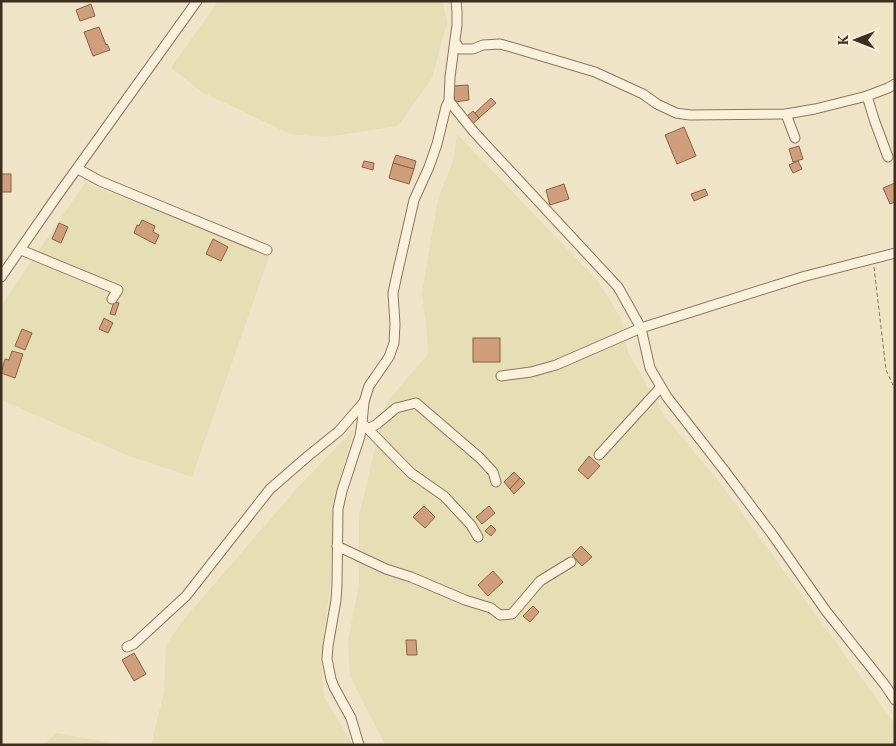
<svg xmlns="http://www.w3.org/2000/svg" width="896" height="746" font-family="Spectral,serif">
<rect width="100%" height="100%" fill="#f0e4c8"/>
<!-- farmland -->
<g fill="#e6deb5">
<path d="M218,1H443L447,23L432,78L398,126L326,137L290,134L202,92L171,68Z"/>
<path d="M457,134L597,280L621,318L628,352L665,417L720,483L895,724V745H385L350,676L348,641L359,584V515L386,403L428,354L426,323L422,294L438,199L453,161Z"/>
<path d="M85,183L256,247L269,257L192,477L129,456L1,400V306Z"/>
<path d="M354,429L339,481L333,523L330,587L321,656L324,697L353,745H151L164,692L166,645L184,619L299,486Z"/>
<path d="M57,733L124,745H43Z"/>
</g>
<!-- building -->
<g fill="#cf9f7d" stroke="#8d5f41">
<path d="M91,4L95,16L80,21L76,10Z"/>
<path d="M99,27L106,45L107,44L110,50L93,56L84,32Z"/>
<path d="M468,85L469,100L455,102L453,86Z"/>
<path d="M491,98L496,103L479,118L475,113Z"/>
<path d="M473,111L479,118L472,125L466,117Z"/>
<path d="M684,127L696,156L677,164L665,135Z"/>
<path d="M799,146L803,159L793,162L789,149Z"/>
<path d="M396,155L416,161L414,169L393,163Z"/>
<path d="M364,161L374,163L373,170L362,167Z"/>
<path d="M798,161L802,169L793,173L789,165Z"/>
<path d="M393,163L414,169L409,184L389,178Z"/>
<rect x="1" y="174" width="10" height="18"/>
<path d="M895,183V202L890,204L883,188Z"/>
<path d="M564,184L569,199L550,205L546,190Z"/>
<path d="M705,189L708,195L694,201L691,194Z"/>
<path d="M142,220L155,226L153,232L159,235L155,244L134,233L137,225L139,226Z"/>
<path d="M59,223L68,227L61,243L52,239Z"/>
<path d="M213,239L228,247L221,261L206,254Z"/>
<path d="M114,302L119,303L115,315L110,314Z"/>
<path d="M104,318L113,323L108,333L99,329Z"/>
<path d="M22,329L32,333L25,350L15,346Z"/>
<rect x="473" y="338" width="27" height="24"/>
<path d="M12,351L23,354L15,378L1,373L5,359L9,360Z"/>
<path d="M589,456L600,466L588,479L578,470Z"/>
<path d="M514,472L520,478L510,489L504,482Z"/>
<path d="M520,478L525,483L514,494L510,489Z"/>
<path d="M424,506L435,517L425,528L413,517Z"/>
<path d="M489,506L495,513L482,524L476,517Z"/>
<path d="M491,525L496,530L491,536L485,531Z"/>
<path d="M581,546L592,557L582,566L572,555Z"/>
<path d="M493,571L503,582L488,596L478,585Z"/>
<path d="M533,606L539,612L530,622L523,616Z"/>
<path d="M406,640H416L417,655H407Z"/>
<path d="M134,653L146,674L134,681L122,660Z"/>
</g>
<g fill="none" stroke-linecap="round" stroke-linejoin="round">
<defs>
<g id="minor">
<path d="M455,42L460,49H473L483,45L500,44L511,47L595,72L643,94L657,104L676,113L690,115L786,114L815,109L867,96L888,88L895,84"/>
<path d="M867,96L875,122L888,157"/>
<path d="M449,101L474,132L618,287L641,328L650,368L667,397L724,470L772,534L826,611L885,685L895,700"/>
<path d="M786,114L795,138"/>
<path d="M78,169L100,181L267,250"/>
<path d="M21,250L118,290L112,299"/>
<path d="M1,277L55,199L197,1"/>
<path d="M501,376L531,372L556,365L641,328L802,277L895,253"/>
<path d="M364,425L411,473L444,496L471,525L478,537"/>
<path d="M368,429L377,424L396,408L416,403L480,458L493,472L496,482"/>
<path d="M599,455L661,387"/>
<path d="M337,546L386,569L411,577L465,600L491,608L500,615L512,614L540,581L571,562"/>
<path d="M127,647L134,644L186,596L270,489L308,456L339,431L364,402"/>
<path d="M359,745L351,718L334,687L331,679L327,659L328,646L336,600L337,584L338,509L342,491L360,436L362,423L364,402L369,386L389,357L394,343L395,324L393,293L396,279L414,200L429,167L437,144L446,107L449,101L450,77L457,25V11L456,1"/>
</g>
</defs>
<!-- minor casing -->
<use href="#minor" stroke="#8d765c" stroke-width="11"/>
<!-- path -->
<path stroke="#8d765c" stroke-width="1" stroke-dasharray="4 2.5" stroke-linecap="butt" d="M874,267L886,370L893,385H895"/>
<!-- minor -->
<use href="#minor" stroke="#faf1dc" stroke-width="9"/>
</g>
<!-- border -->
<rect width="896" height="746" fill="none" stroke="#3d2e20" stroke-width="5"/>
<!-- north arrow -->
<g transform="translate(856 40) rotate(270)" stroke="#f7eed8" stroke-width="4" paint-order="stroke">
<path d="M0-4L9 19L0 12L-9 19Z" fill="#3d2e20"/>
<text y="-8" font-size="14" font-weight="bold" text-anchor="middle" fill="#3d2e20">K</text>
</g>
</svg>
